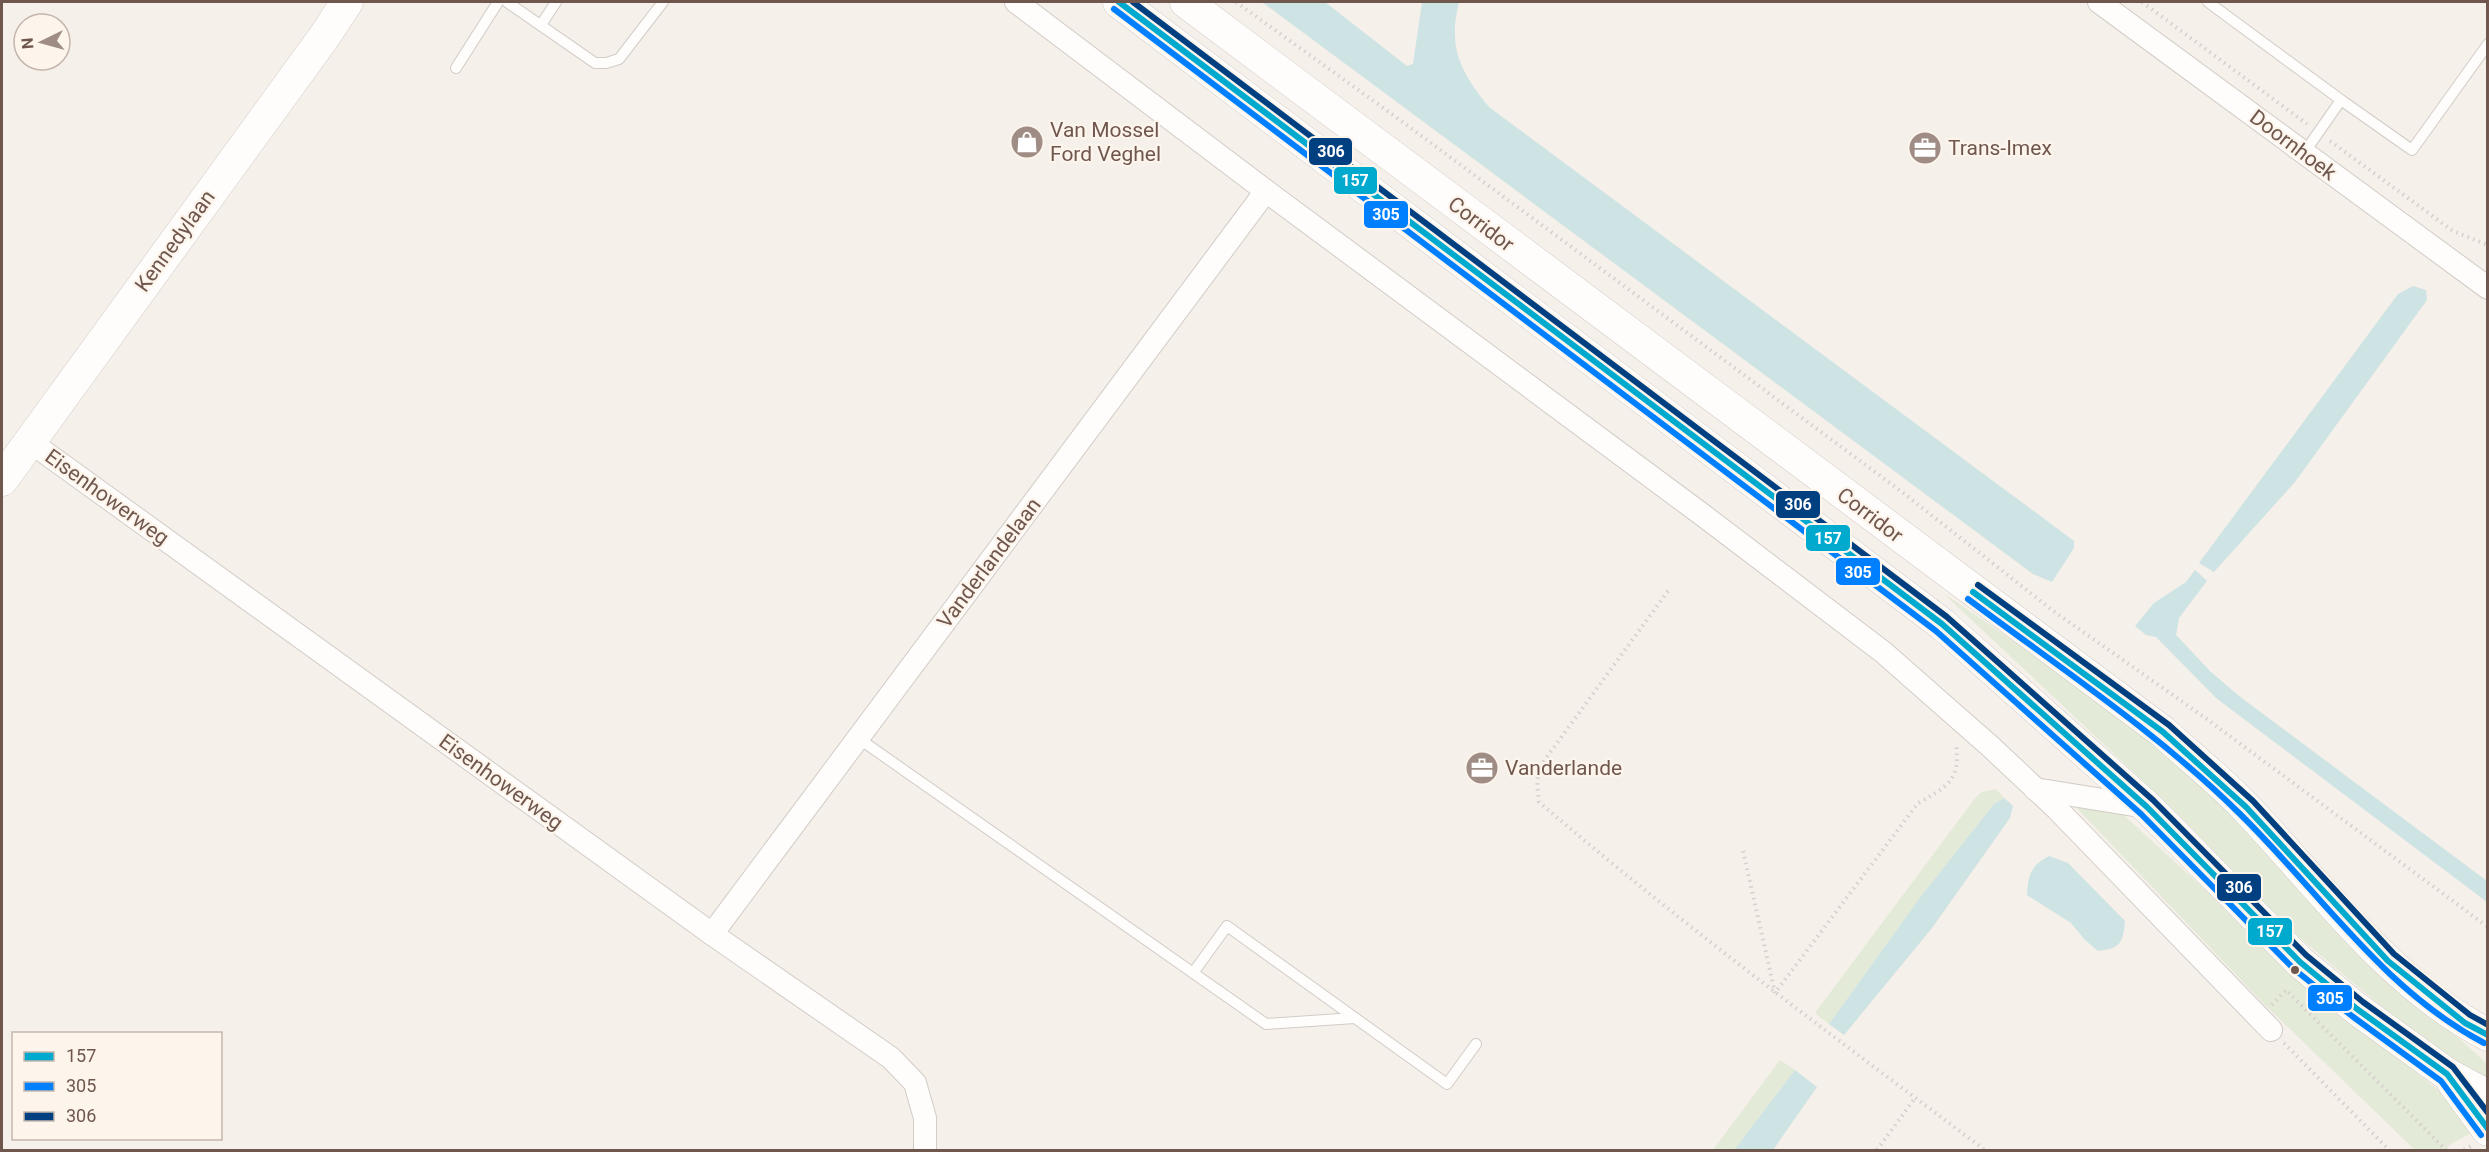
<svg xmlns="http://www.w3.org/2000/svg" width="2489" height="1152" font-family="Roboto,sans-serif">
<rect width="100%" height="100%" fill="#f5f0ea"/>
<!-- green -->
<g fill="#e3ead7">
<path d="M1943,593L2094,696L2157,744L2216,798L2316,907L2487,1064V1082L2419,1038L2287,927L2179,815Z"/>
<path d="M1996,789L2004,798L1994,804L1922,895L1829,1024L1815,1013L1976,797L1982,792Z"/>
<path d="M2072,803L2119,811L2338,1011L2470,1115L2479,1129L2451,1144L2445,1150H2415L2264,1004Z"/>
<path d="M1780,1060L1795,1070L1734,1150H1713Z"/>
</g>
<!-- water -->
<g fill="#cee3e3">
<path d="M1262,2H1325L1407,66L1413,64L1422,2H1459C1457,12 1454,24 1455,35C1455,63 1472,86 1489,107L2074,541V548L2052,582L2033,574Z"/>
<path d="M2413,286L2426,290L2427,300L2295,482L2214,572L2199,563L2398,294Z"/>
<path d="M2195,570L2207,581L2179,618L2176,635L2210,671L2239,696L2487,881V902L2216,698L2156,637L2146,635L2135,626L2154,603L2186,582Z"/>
<path d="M2004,798L2013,806L2010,818L1932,928L1844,1035L1829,1024L1922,895L1994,804Z"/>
<path d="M2049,856L2068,863L2125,921C2123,943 2121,948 2098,951L2085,940L2071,923L2027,895C2028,874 2031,866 2049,856Z"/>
<path d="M1795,1070L1817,1087L1773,1150H1734Z"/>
</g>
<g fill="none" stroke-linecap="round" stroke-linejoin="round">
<defs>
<g id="lane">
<path d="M507,2L595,63H606L619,59L663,2"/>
<path d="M2208,2L2341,100L2304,153"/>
<path d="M541,25L556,2"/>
<path d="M456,68L498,2"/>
<path d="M2341,100L2412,150L2488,44"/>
<path d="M858,738L1266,1024L1355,1018"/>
<path d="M1193,973L1227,926L1447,1084L1476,1044"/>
</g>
<g id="street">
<path d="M1016,2L1266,191L1704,516L1883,652L1991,747L2057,809L2271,1030"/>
<path d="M2099,2L2488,288"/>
<path d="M29,441L712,934L891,1058L915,1083L925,1118V1150"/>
<path d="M2035,789L2146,807"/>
<path d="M712,934L1266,191"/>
</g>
<g id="secondary">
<path d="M1119,2L1942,624L2147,807L2300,962L2357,1009L2447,1074L2488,1096"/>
<path d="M1186,2L2163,732C2191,758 2222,782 2248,810C2322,888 2390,984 2488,1035"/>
<path d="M2,480L324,37L347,2"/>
<path d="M2453,1082L2488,1130"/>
</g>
</defs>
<!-- lane casing -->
<use href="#lane" stroke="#d2ccc6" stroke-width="12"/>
<!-- street casing -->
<use href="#street" stroke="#d2ccc6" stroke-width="24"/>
<!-- secondary casing -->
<use href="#secondary" stroke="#d4ccc7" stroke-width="33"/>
<!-- path -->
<g stroke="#d6cfcb" stroke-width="4" stroke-dasharray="1.5 4.5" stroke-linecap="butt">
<path d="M1236,2L1400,120L1902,492L2052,610L2204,717L2488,927"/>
<path d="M2142,2L2307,124"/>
<path d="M2330,141L2453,231L2488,245"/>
<path d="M1668,591L1541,765L1537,781L1539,802C1682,925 1834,1037 1985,1150"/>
<path d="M1743,851L1775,993L1918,803C1947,787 1961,780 1956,744"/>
<path d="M2272,1005L2286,990L2446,1150"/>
<path d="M2284,1043L2389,1150"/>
<path d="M1877,1150L1915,1098"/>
<path d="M2464,1150L2471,1146"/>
</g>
<!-- lane -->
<use href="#lane" stroke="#fefdfc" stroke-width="10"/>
<!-- street -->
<use href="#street" stroke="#fefdfc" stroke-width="22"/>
<!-- secondary -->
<use href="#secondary" stroke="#fefdfc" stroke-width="32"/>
<defs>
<g id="bus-1">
<path d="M1119,2L1942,624L2147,807L2300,962L2357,1009L2447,1074L2488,1129"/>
<path d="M1973,592L2163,732L2246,807L2388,961L2465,1023L2488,1035"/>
</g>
<g id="bus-2">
<path d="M1114,9L1936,631L2141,814L2294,969L2352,1016L2441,1081L2481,1135"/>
<path d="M1968,599C2060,668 2157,732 2239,813C2319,891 2383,990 2484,1043"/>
</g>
<g id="bus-3">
<path d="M1133,2L1947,617L2153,800L2306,955L2363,1002L2453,1067L2488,1113"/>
<path d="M1978,585L2169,725L2253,801L2394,954L2470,1015L2488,1025"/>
</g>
</defs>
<!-- bus-1 casing -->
<use href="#bus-1" stroke="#fdf5ec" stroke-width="10"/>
<!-- bus-2 casing -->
<use href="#bus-2" stroke="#fdf5ec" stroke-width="10"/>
<!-- bus-3 casing -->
<use href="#bus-3" stroke="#fdf5ec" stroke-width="10"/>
<!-- bus-1 -->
<use href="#bus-1" stroke="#00a9ce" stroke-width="6"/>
<!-- bus-2 -->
<use href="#bus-2" stroke="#0080ff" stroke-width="6"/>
<!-- bus-3 -->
<use href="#bus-3" stroke="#004080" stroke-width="6"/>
</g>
<!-- icons -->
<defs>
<symbol id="shop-disc" viewBox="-11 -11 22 22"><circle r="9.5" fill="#9f8d85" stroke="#fdf5ec"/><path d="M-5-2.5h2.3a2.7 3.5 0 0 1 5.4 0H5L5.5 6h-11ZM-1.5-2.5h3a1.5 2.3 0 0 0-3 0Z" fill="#fff"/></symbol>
<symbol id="office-disc" viewBox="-11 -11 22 22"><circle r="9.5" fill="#9f8d85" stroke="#fdf5ec"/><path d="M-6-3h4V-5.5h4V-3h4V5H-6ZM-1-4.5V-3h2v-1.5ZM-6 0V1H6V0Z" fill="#fff"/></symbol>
</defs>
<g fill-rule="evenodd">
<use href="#shop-disc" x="1008" y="123" width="38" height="38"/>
<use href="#office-disc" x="1906" y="129" width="38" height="38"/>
<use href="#office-disc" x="1463" y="749" width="38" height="38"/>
</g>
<!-- markers -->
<circle fill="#70574e" stroke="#fdf5ec" stroke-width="2" cx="2295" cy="970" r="5"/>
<g text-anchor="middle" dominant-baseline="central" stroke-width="4.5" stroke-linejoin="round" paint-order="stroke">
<!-- poi labels -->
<g font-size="21" fill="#70574e" stroke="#fdf5ec" text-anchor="start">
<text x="1050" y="130">Van Mossel<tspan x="1050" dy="24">Ford Veghel</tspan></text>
<text x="1948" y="148">Trans-Imex</text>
<text x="1505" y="768">Vanderlande</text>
</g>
<!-- street labels -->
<g font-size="21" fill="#70574e" stroke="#fdf5ec">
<text transform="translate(2293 145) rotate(37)">Doornhoek</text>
<text transform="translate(1481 224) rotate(37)">Corridor</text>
<text transform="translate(175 241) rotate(-54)">Kennedylaan</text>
<text transform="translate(107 497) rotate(36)">Eisenhowerweg</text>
<text transform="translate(1870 515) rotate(37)">Corridor</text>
<text transform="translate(989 563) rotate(-53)">Vanderlandelaan</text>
<text transform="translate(501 782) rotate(36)">Eisenhowerweg</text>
</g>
</g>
<g stroke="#fdf5ec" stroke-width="2">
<rect x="1308" y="137" width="45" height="29" rx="6" fill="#004080"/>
<rect x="1333" y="166" width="45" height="29" rx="6" fill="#00a9ce"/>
<rect x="1363" y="200" width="46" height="29" rx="6" fill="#0080ff"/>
<rect x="1775" y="490" width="46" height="29" rx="6" fill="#004080"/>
<rect x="1805" y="524" width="46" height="28" rx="6" fill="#00a9ce"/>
<rect x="1835" y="557" width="46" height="29" rx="6" fill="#0080ff"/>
<rect x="2216" y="873" width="46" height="29" rx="6" fill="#004080"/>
<rect x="2247" y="917" width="46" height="29" rx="6" fill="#00a9ce"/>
<rect x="2307" y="984" width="46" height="28" rx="6" fill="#0080ff"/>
</g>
<g font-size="16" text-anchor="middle" font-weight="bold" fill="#fff">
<text x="1331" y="157">306</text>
<text x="1355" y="186">157</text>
<text x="1386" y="220">305</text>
<text x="1798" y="510">306</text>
<text x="1828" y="544">157</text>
<text x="1858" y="578">305</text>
<text x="2239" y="893">306</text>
<text x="2270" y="937">157</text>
<text x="2330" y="1004">305</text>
</g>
<!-- border -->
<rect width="2489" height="1152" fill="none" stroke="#70574e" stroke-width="6"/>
<!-- legend -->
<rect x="12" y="1032" width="210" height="108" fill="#fdf5ec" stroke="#c5b6ad" stroke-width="1.5"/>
<rect x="24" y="1052" width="30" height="9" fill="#00a9ce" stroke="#c5b6ad" stroke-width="1.5"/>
<text x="66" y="1062" font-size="18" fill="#70574e">157</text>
<rect x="24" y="1082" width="30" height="9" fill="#0080ff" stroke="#c5b6ad" stroke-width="1.5"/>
<text x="66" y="1092" font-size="18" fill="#70574e">305</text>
<rect x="24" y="1112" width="30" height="9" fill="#004080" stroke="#c5b6ad" stroke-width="1.5"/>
<text x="66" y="1122" font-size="18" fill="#70574e">306</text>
<!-- north arrow -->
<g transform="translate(42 42) rotate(265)"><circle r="28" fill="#fdf5ec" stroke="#c5b6ad" stroke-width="1.5"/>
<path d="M0-4.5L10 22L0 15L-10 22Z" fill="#9f8d85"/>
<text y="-9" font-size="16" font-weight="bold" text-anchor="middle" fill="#70574e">N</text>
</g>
</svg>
